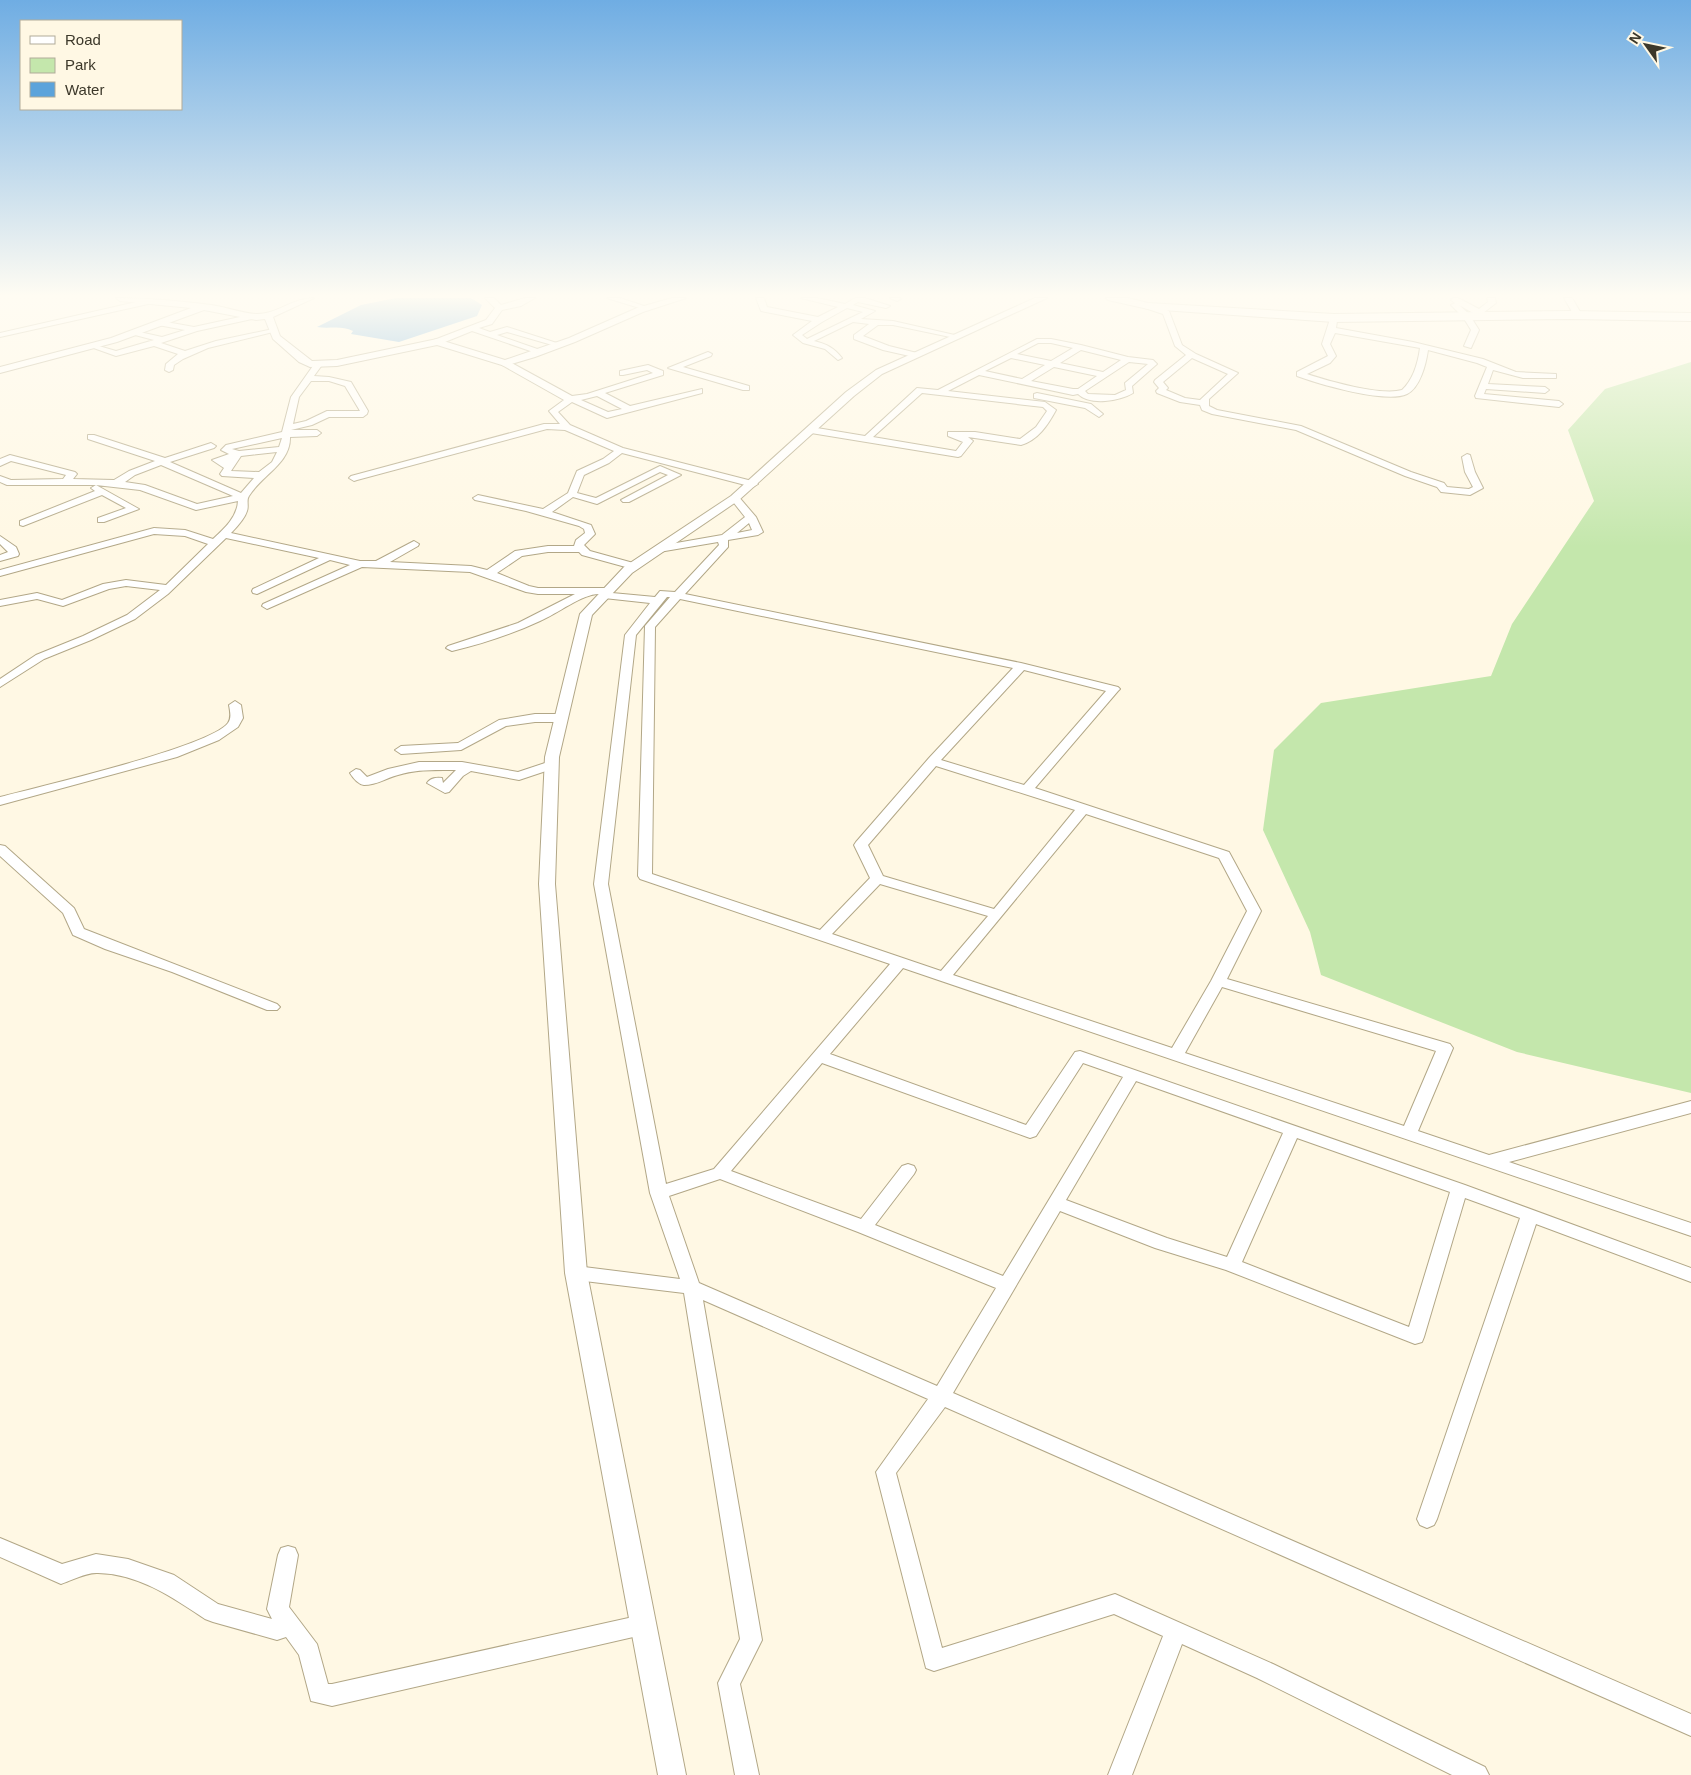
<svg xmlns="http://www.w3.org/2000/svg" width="1691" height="1775" font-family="Arial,sans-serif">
<rect width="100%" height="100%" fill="#fff8e4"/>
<!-- green -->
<path fill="#c4e7ac" d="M1691,362V1093L1517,1052L1321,975L1310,932L1263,830L1274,750L1321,703L1491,676L1512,624L1594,501L1568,430L1605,389Z"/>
<!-- water -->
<path fill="#5ba3db" d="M396,298H471L482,305L477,316L399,342L351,334L353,331C342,325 330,329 317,327L361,305Z"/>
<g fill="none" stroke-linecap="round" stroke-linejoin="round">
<defs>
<g id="minor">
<path d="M485,298H494L501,305L525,298H535L521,306L502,310L492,324L479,328L490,332L507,327L563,345L559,347L507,332L497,335L546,352L539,354L472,331L440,344H434V340L486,320L495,308Z"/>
<path d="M607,298H620L650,308L646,310Z"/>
<path d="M756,298H764L767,307L818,317L838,307L801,298H817L845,304L855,298H865L890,306L886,308L858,302L853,305L875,311L861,319L893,321L959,336L955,338L893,325H878L863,336L889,346L917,353L918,355L914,357L883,350L854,339V335L869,324L853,322L814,341C827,344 834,348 842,358L838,360L825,349L803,343L793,335L812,321L761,311ZM847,308L863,312L807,339L802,335L822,322Z"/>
<path d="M890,298H900L901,299L897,301Z"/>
<path d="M1453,298H1458L1479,309L1488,302L1487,298H1495L1496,303L1483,313L1486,316L1482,318L1459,305L1469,314L1479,330L1471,348L1464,346L1471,330L1463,317L1451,305L1455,303L1451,300Z"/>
<path d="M1564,298H1572L1582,315L1581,317H1575Z"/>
<path d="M145,300H148V304L0,337V333Z"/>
<path d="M1145,304H1151L1169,311L1182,345L1196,354L1238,373L1209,399V406L1217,410L1301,426L1411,472L1444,483L1447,487L1469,489L1473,487L1465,472L1462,457L1467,454L1470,455L1475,472L1483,488L1470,495L1441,492L1437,487L1405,476L1296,430L1212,414L1202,410L1200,405L1180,402L1157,393L1156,391L1159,388L1154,382L1155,380L1186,355L1175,346L1163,314L1145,308ZM1192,358L1228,374L1200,400L1185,398L1166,390L1168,388L1163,382Z"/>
<path d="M249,315L253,317L252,319L197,331L161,343L185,351L216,341L273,329L277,331L208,348L183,359L174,365L173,370L169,372L165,370L166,364L178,354L154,346L116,356L88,346L92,344L116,351L154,340L135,335V331L162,337L185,330L158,325V321H161L194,327Z"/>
<path d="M1330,319L1337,321L1336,328L1413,342L1483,359L1516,372L1556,374V378H1523L1493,370L1488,384L1545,387L1549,390L1545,393L1486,389L1484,394L1559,401L1563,404L1559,407L1476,398L1475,396L1487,367L1477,363L1428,350C1426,364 1420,388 1407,394C1386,404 1319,384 1297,376V372L1328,356L1322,344ZM1335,333L1420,348C1418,363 1413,380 1402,390C1381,396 1328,381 1307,374L1330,363L1336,356L1330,344Z"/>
<path d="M1037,339H1051L1081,345L1128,357L1153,360L1157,364L1132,386L1133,393C1120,401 1090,406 1078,394L1073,395L979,375L948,391L1045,402L1056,410C1048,425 1038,440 1021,445L968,437L973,441L961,456L958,457L811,433L807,430L811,427L865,436L917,388L938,390ZM1038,343H1051L1073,348L1051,361L1017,354ZM1081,350L1121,360L1103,372L1060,363ZM1011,358L1045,365L1022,379L985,371ZM1129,362L1148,364L1125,383L1126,390L1115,395L1088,394L1085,391ZM1054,367L1097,376L1078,389H1073L1031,381ZM922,393L1043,407L1047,411L1036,427L1020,439L975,432H948V436L963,442L956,451L873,437Z"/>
<path d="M708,352L712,354L711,356L683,367L749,386V390H743L668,368Z"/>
<path d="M502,361H508L572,396L587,394L653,373L647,370L623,375H620V371L648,365L663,371V375L605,393L630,406L702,389V393L607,418L572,402L558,412L570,425L623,448L756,482L758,484L753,487L622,453L609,463L584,475L577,493L596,498L660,466L681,475L629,502H623L621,500L668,475L660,472L597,504L573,497L552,512L591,525L595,534L584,545L590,551L637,564L638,566L637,568L633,569L582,555L579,552H548L522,556L497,573L529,586L538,588H608L612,589V593L655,597L660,591L675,592L719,545L718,542L659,552L654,549L659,546L722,535L745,517L730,498L732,496H738L756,517L763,532L758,535L728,540V547L685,594L1021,663L1118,687L1120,689L1118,691L1035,788L1229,852L1261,911L1227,979L1450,1044L1453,1048L1418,1131L1489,1155L1691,1101V1113L1509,1162L1691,1223V1236L903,968L830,1054L1026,1125L1075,1052L1080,1051L1465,1185L1691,1268V1282L1536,1224L1437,1519L1434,1525L1427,1528L1420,1525L1417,1519L1520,1218L1465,1198L1424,1337L1422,1342L1415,1344L1226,1270L1155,1248L1060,1211L953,1393L1691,1714V1736L945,1407L896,1473L942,1648L1115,1594L1273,1664L1485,1767L1489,1775H1452L1257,1678L1182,1644L1132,1775H1108L1163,1636L1114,1614L934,1671L926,1668L876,1472L928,1399L703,1300L762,1640L740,1684L759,1775H735L718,1683L740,1639L684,1293L576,1280L570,1278L567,1273L570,1268L576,1266L680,1279L650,1193L594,884L625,635L650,603L604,598L600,597L599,594C582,594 557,614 540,621C512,634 482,644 452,651L446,648L448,646L518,623L575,594H538L526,592L470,572L362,567L267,609L262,606L263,604L350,565L330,560L257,594L253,593L252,591L253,589L319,558L226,538L168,594L135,619L91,640L44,659L0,687V679L36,655L83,636L127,615L160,590L126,586L109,589L63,606L37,599L0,606V600L37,593L62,600L103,584L126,580L166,585L208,544L185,536L154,534L0,576V570L154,528L185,530L213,539C225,528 237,517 238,501L196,510L140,490L96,485L139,509L104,522H98V518L126,508L102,495L23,526L20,525V521L95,491L91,488L96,485H7L0,482V476L11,480L63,479L66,475L11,461L0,466V459L10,455L75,472L77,474L73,479L114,480L129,471L155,461L88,439V435H94L165,458L211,443L216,446L214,448L170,462L241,493L254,478L222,476L220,474L224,468L212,460L229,454L221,450L226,445L282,432L291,397L315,363H318L322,365L314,376L329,377L351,382L368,411L367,414L363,417H329L312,425L291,430H317L321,433L317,436L290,437C291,463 262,475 249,496C246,500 249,506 247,511C245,518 236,528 231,533L360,561H376L414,541L419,544L418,546L390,562L471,566L487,570L515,551L548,546H574L576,540L585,533L584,529L579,526L526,511L475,500L473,498L478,495L543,509L568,493L577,471L603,459L614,451L565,430L547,429L357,480L354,481L349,478L351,476L544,424H560L549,411L564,400L502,365ZM311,381H329L345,386L360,411H327L306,421L293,424L299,397ZM597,396L622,409L608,412L581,400ZM282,438L279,447L239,451L232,449ZM277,452L272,462L259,472L231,471L241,456ZM161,465L233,496L197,504L145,485L125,482L135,475ZM749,523L752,530L737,533ZM667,597H670L645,626L638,876L640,879L890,964L714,1169L666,1184L608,884L636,635ZM680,599L1013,668L929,758L856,842L854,845L870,878L820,930L652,874L655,627ZM1024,670L1106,691L1024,785L941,760ZM936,766L1075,810L994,909L883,876L868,845ZM1086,814L1219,858L1247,911L1211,981L1172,1048L953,975ZM880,884L988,916L941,971L832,934ZM1222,987L1436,1051L1404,1126L1185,1053ZM822,1063L1030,1138L1036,1136L1083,1063L1123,1077L1003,1276L875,1225L914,1174L916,1170L914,1166L908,1164L902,1166L861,1219L731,1171ZM1136,1081L1283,1133L1227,1257L1167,1238L1066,1200ZM1297,1138L1450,1192L1409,1327L1242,1262ZM720,1179L858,1232L996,1288L937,1386L699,1283L669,1196Z"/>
<path d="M1037,393L1091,404L1103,414L1099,417L1085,408L1034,398V394Z"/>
<path d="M0,536L16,547L19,554L18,556L0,561V555L8,552L0,544Z"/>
<path d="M235,701L241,705L243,718L238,727L219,740L177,757L0,805V797C38,787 210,747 228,723C232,718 230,711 229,705Z"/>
<path d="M535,714H561L567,718L561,722H535L506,726L461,750L401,754L395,750L401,746L458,743L499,720Z"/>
<path d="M551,761L557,765L555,768L519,780L471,771L463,776L449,792L445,793L427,783C430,778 437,777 442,778L443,783L456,770C436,770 417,769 398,775C386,778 377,785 364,785C358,784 353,778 350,773L356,769L360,770L367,777L388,769L419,762H462L518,772Z"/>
<path d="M0,845L5,846L74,908L84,929L277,1004L280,1007L277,1010H267L172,972L105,949L73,935L63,913L0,856Z"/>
<path d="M0,1538L62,1564L96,1554L128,1559L174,1575L218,1604L272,1619L267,1609L278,1555L281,1548L288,1546L295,1548L298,1555L289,1607L317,1644L328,1684H332L642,1615L650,1618L653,1625L650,1632L642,1635L332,1706L311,1701L299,1655L286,1637L277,1640L213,1622L205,1619C172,1597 139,1574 98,1573C87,1572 72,1580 61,1584L0,1557Z"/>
</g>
<g id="tertiary">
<path d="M116,298C148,298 179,301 211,305C226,307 241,313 256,314C276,315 292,298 314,298L273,317L280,336L312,361L337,360L437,339L505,360L569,338L637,308L672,298H686L643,312L575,342L535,357L505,366L437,345L337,366L310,367L299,362L273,339L265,319L256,320L204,310L117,342L0,373V367L111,338L191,308L120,301Z"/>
<path d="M1035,298H1047L882,374L854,396L739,500L632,573L592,615L559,757L555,884L587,1273L686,1775H658L565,1273L539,884L545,757L580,614L624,567L731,496L846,392L876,370Z"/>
</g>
<path id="primary" d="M1106,298H1128L1148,303L1334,314L1570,311L1691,313V321L1570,319L1334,322L1148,309L1108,300Z"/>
</defs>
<!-- minor casing -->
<use href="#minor" stroke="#b2a787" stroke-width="2"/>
<!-- tertiary casing -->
<use href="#tertiary" stroke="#b2a787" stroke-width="2"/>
<!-- primary casing -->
<use href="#primary" stroke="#b2a787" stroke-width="2"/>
<!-- minor -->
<use href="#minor" fill="#fff" fill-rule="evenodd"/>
<!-- tertiary -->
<use href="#tertiary" fill="#fff" fill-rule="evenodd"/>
<!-- primary -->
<use href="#primary" fill="#fff" fill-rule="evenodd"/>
</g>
<!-- sky -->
<linearGradient id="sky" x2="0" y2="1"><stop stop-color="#6fade3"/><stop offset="0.54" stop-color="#fffcf3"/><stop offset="1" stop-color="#fffcf3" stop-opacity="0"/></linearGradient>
<rect width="1691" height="547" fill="url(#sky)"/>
<!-- legend -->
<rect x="20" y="20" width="162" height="90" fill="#fff8e4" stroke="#b1ab9a"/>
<rect x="30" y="36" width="25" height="8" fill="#ffffff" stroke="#b1ab9a"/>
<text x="65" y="45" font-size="15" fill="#3c382a">Road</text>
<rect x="30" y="58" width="25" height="15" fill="#c4e7ac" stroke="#b1ab9a"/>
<text x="65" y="70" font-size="15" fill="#3c382a">Park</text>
<rect x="30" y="82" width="25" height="15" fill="#5ba3db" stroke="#b1ab9a"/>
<text x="65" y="95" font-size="15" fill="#3c382a">Water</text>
<!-- north arrow -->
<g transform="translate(1646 45) rotate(303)" stroke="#fff8e4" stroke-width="4" paint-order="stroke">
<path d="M0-4L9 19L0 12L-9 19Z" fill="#3c382a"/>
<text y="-8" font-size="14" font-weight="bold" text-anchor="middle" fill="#3c382a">N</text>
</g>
</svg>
